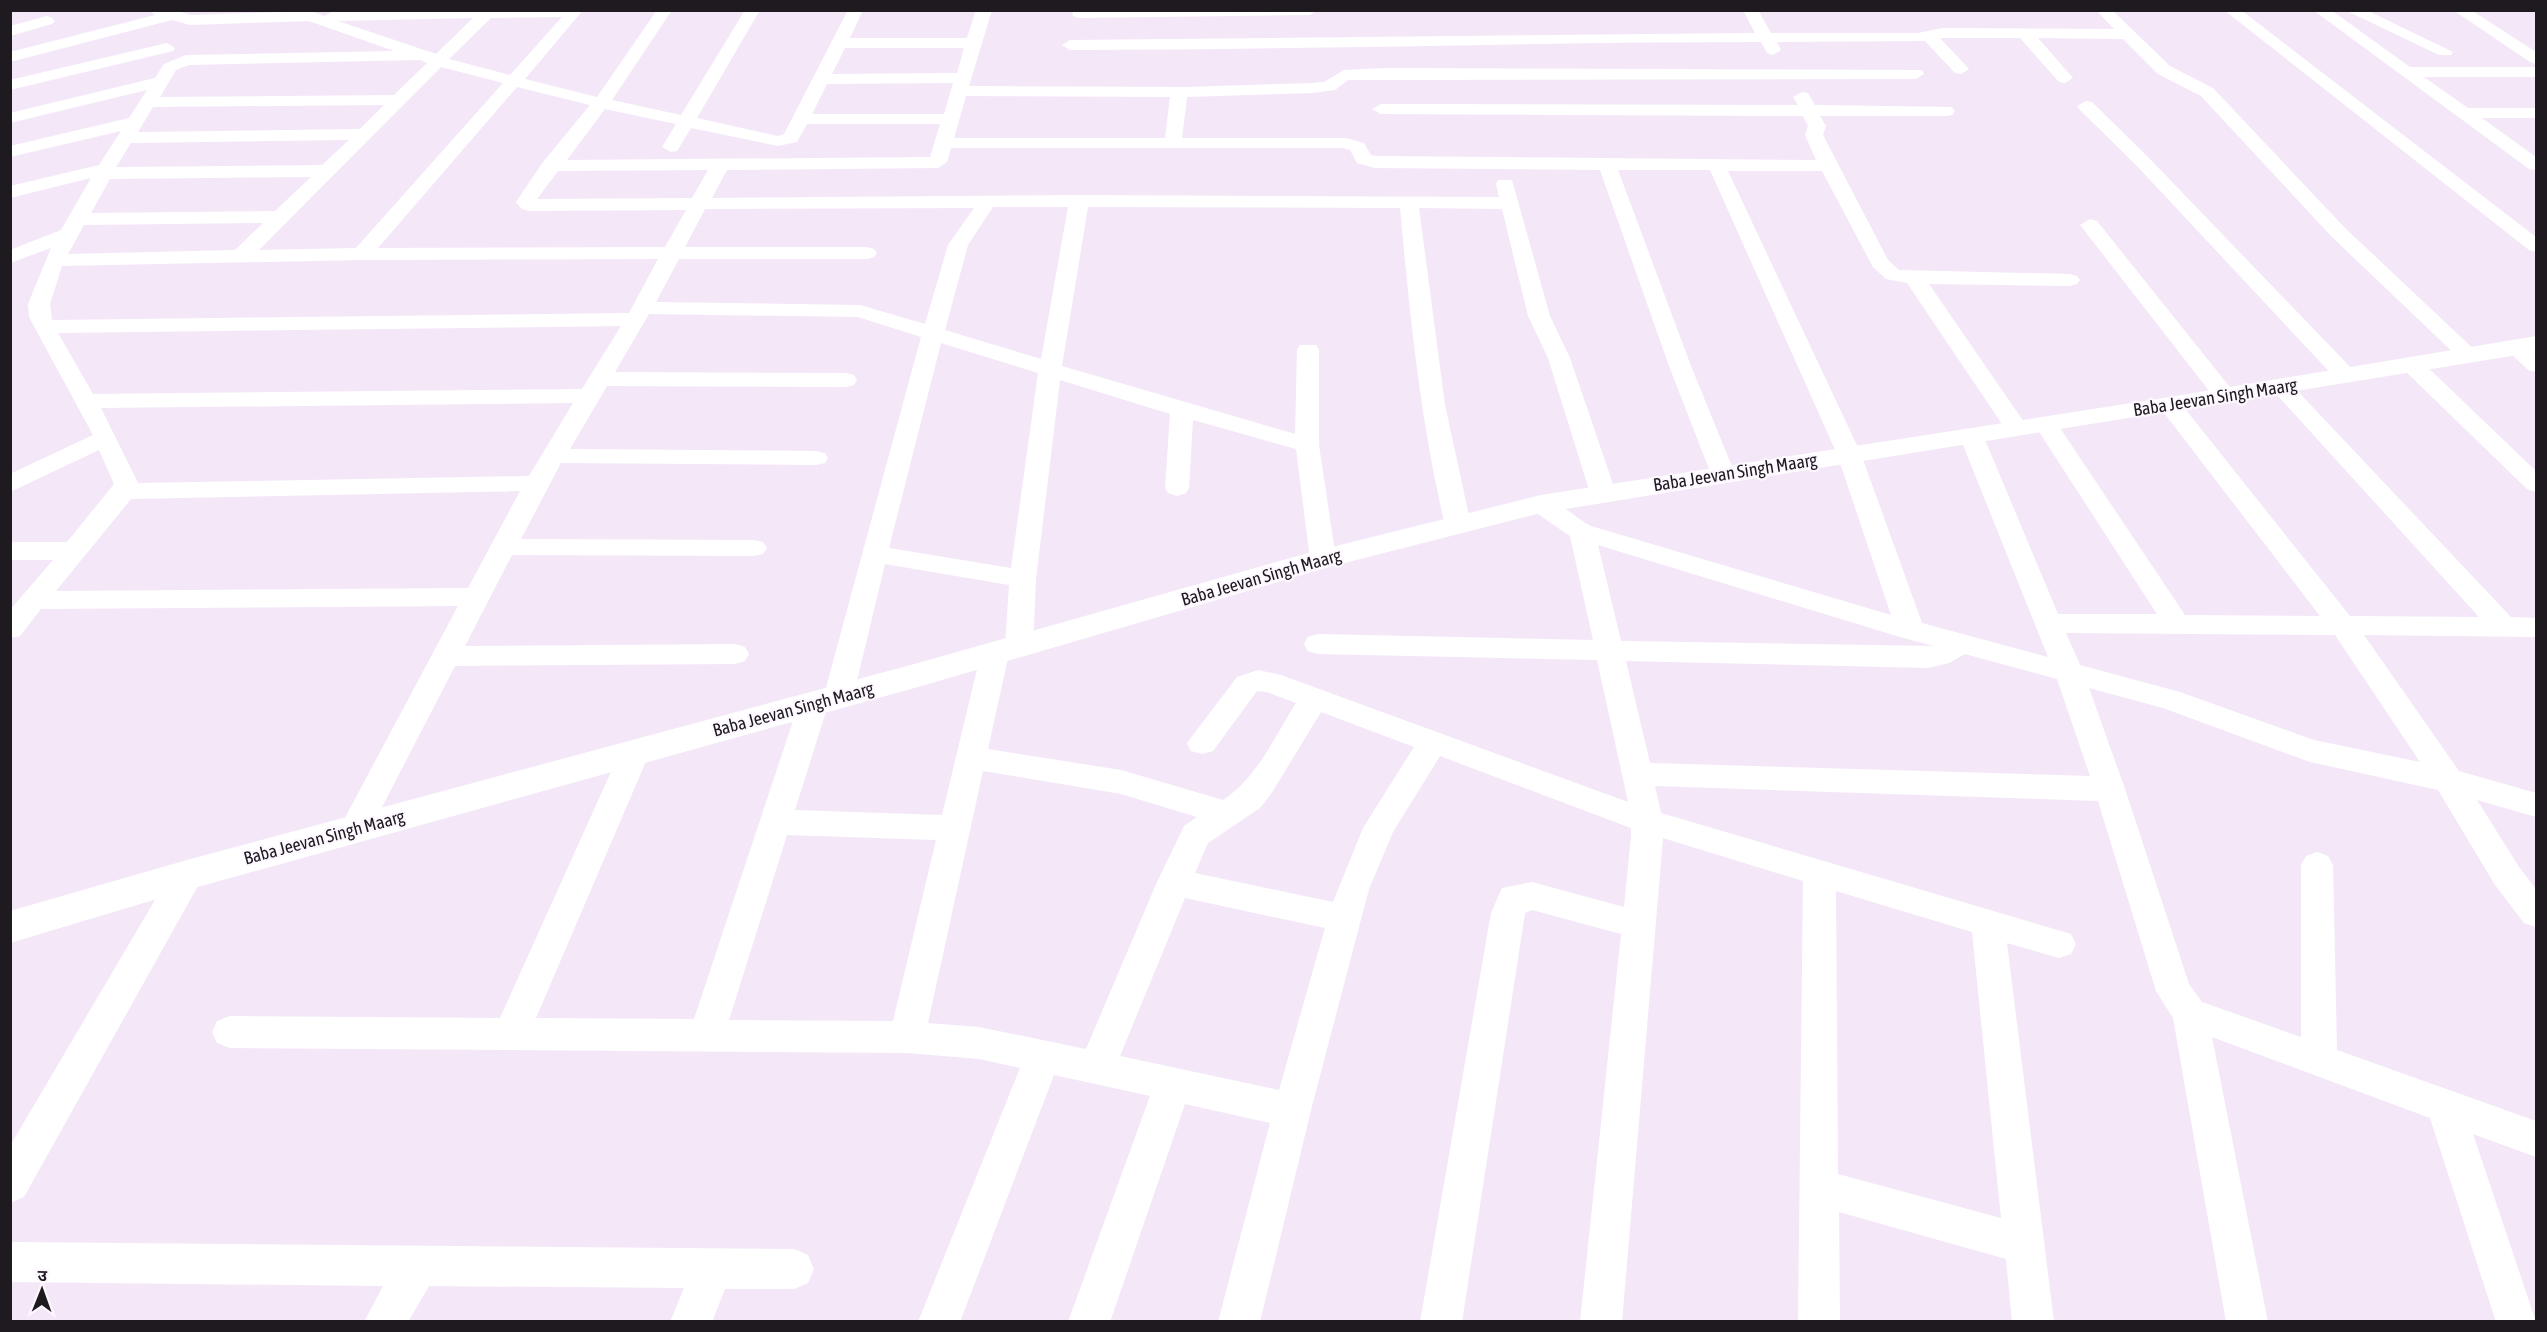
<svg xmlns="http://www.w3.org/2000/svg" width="2547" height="1332" font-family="'Asap Condensed','Noto Sans Devanagari',sans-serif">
<rect width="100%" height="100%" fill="#f4e8f8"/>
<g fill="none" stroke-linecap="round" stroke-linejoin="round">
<!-- minor -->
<g fill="#fff" fill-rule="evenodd">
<path d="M149,10H174L191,15L310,11L325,16L333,11L583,10L525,79L597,97L657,10H672L612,100L681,115L745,10H760L697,118L778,136L784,134L848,10H863L850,38H967L976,10H992L969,86L1185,87L1313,83L1324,82L1344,70L1386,68L1922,70L1924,74L1916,79L1348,80L1335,90L1313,93L1187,97L1182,138H1346L1364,143L1371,155L1375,156L1816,160L1805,135L1808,126L1803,116L1381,114L1372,109L1381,104L1798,105L1793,97L1802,92L1808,93L1815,105L1952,107L1955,111L1952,115L1946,116H1820L1826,126L1823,135L1888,260L1899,270L2070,274L2077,276L2080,280L2077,284L2070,286L1929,284L2028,428L2024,433H2008L1907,283L1886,279L1873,267L1822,171H1728L1861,454L1922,623L2048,657L1959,435L1963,430H1979L1983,435L2058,614H2157L2034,424L2038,419H2054L2185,615L2320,616L2158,405L2162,400H2178L2350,616L2479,617L2269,386L2272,381H2288L2511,617L2536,618V637L2364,635L2459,771L2536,793V817L2477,800L2519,867L2536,889V927L2524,923L2495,885L2438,790L2310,762L2163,708L2089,688L2125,789L2189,984L2202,1002L2301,1037V865L2306,856L2317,852L2328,856L2333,865L2337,1050L2536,1121V1157L2473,1134L2536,1322H2496L2430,1118L2212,1037L2268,1322H2226L2173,1018L2156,991L2098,801L1655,786L1661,813L2071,934L2076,944L2071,954L2059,958L2007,943L2054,1322H2012L2006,1259L1839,1212L1840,1322H1798L1803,881L1663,838L1622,1322H1580L1621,934L1532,910L1525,913L1462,1322H1420L1491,913L1502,888L1532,882L1624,907L1631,836V828L1440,756L1393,832L1369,889L1311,1110L1260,1322H1218L1270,1123L1185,1104L1110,1322H1068L1150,1096L1054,1075L960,1322H918L1020,1068L979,1059L907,1053L230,1048L217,1043L212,1032L217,1021L230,1016L500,1018L620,752L624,744L635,741L646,744L650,752L536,1018L694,1019L799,703L804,695L814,692L824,695L921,337L858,317L649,314L615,372L846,373L854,375L857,380L854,385L846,387L607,386L570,449L816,451L825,453L828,458L825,463L816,465L561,463L521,539L754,540L763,542L767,548L763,554L754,556L512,555L465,646L735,644L745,647L749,654L745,661L735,664L455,666L366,838L355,842L344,838L339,829L458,606L41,609L20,636L10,638V610L53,560H10V542H67L114,484L99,450L10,492V474L93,435L29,317L28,304L51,248L10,263V250L61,230L91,178L10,198V186L99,165L121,131L10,157V146L129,118L147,90L10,123V113L155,78L164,64L186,55L394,51L309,21L190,25L172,20L10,62V52L155,15ZM562,17L510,75L449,59L491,18ZM473,18L436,54L338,21ZM845,48H964L957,73L832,74ZM420,60L427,63L394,95L160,97L176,70L189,65ZM441,67L503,83L356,248L259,250ZM953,83L944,114H812L827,84ZM517,87L590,105L543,162L516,202L522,209L529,211L686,210L665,247L378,248ZM966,96L1170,97L1165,138H954ZM384,105L360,129L138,132L153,107ZM605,109L676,124L662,147L671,152L677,151L691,128L778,146L797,142L807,124H940L930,157L567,160ZM349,140L322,165L116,167L131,143ZM951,148H1344L1350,150L1357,163L1375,168L1600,170L1669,366L1711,474L1714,479L1723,482L1732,479L1735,474L1691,366L1618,170H1710L1837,454L1891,615L1591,526C1572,517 1554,493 1532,498L1528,504L1532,510L1570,536L1593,640L1318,634L1308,637L1304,644L1308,651L1318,654L1597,660L1628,802L1281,675L1258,670L1237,677L1187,743L1191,751L1202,754L1213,751L1257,691L1267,692L1296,703C1275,736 1257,778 1223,800L1121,770L988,749L1009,654L1019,657L1029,654L1033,647L1036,579L1060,380L1170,414L1165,488L1168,493L1177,496L1186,493L1189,488L1193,420L1296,449L1310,559L1314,565L1323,568L1332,565L1336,559L1319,445V350L1316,345H1300L1297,350L1295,434L1062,366L1088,207L1400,208C1410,315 1420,421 1445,525L1449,531L1458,533L1467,531L1471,525L1445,405L1419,208L1502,209L1528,316L1548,358L1590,493L1594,498L1603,501L1612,498L1616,493L1570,358L1550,316L1512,180H1498L1496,184L1499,197L1079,195L712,198L727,170L938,168L947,162ZM708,170L692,198L537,199L558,171ZM311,177L275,211L91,213L110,179ZM993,207H1068L1041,359L945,330L968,245ZM974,208L948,245L925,324L860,305L656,302L679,259H867L874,257L877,253L874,249L867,247H685L705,209ZM263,223L235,250L68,254L84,225ZM658,259L629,313L52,320L50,304L62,266L362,260ZM621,326L582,389L93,394L58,333ZM941,343L1038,373L1011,568L889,548ZM573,403L529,476L138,483L101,408ZM520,491L468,588L56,591L131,499ZM1598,545L1900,637L1934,646L1621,641ZM885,564L1009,585L1005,646L995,643L985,646L981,653L942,815L795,810L828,705L838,708L848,704L853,697ZM2066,633L2335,635L2420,762L2314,740L2180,692L2080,665ZM1965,654L2057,679L2090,776L1650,763L1626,661L1928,668L1949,663ZM1321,712L1414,747L1363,828L1333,902L1195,873L1208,843L1260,808L1271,794ZM983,771L1121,794L1197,817L1184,826L1157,882L1086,1049L979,1027L928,1023ZM787,835L936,840L893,1021L729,1020ZM1836,891L1972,932L2001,1218L1838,1174ZM1185,898L1325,928L1279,1090L1120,1056Z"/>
<path d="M1072,10H1317L1310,15L1078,18L1073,16Z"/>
<path d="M1743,10H1758L1771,33H1918L1943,28L2114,29L2096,10H2112L2170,66L2213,88L2345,228L2480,355L2477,360H2461L2331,236L2201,96L2158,74L2123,39L2038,38L2073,78L2065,83L2059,82L2020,38H1940L1969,69L1961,74L1955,73L1925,41L1777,42L1781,50L1773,55L1767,53L1761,42C1530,42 1300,50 1070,50L1062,45L1070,40L1755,33Z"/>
<path d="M2224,10H2241L2536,237V252L2529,250Z"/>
<path d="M2313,10H2331L2410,67H2536V77H2424L2468,108H2536V118H2482L2536,157V170L2529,169Z"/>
<path d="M2345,10H2366L2453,52L2451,55H2439Z"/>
<path d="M2453,10H2471L2536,52V64L2530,62Z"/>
<path d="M47,16L52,18L55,21L52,24L10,36V26Z"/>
<path d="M167,43L175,48L173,51L10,90V80Z"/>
<path d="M2086,101L2092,102L2149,158L2353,370L2356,375L2353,380H2337L2137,166L2080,110L2077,106Z"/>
<path d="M2090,219L2097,221L2237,396L2233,401H2217L2080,225Z"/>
<path d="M2516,341L2524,343L2536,354V372L2528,370L2505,348L2508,343Z"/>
<path d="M2411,357L2419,359L2536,471V492L2527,489L2403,369L2400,364L2403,359Z"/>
<path d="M187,862L199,866L203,875L199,884L24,1197L10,1203V1146L175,866Z"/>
<path d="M10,1242L794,1249L808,1255L814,1269L808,1283L794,1289H725L712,1322H670L684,1288L429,1286L408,1322H364L383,1286L10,1282Z"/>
</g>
<!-- tertiary -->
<path fill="#fff" fill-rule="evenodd" d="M2536,336V352L1541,513L1329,567L918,687L187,890L10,943V911L187,860L918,663L1312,552L1541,495L2170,397Z"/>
</g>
<g text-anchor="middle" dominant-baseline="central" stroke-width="4.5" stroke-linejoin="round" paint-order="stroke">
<!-- street labels -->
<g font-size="18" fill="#1e1a1f" stroke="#fdf8ff">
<text transform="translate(2215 397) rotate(-9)">Baba Jeevan Singh Maarg</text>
<text transform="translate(1735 472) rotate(-9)">Baba Jeevan Singh Maarg</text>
<text transform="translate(1261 577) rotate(-16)">Baba Jeevan Singh Maarg</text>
<text transform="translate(793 709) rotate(-15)">Baba Jeevan Singh Maarg</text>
<text transform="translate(324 837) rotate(-15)">Baba Jeevan Singh Maarg</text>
</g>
</g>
<!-- border -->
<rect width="2547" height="1332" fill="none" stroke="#1e1a1f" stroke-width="24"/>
<!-- north arrow -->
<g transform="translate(42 1290) rotate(1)" stroke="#fdf8ff" stroke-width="4.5" paint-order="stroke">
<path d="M0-4.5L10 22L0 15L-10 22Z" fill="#1e1a1f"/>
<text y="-9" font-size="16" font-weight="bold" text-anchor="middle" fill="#1e1a1f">उ</text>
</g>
</svg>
